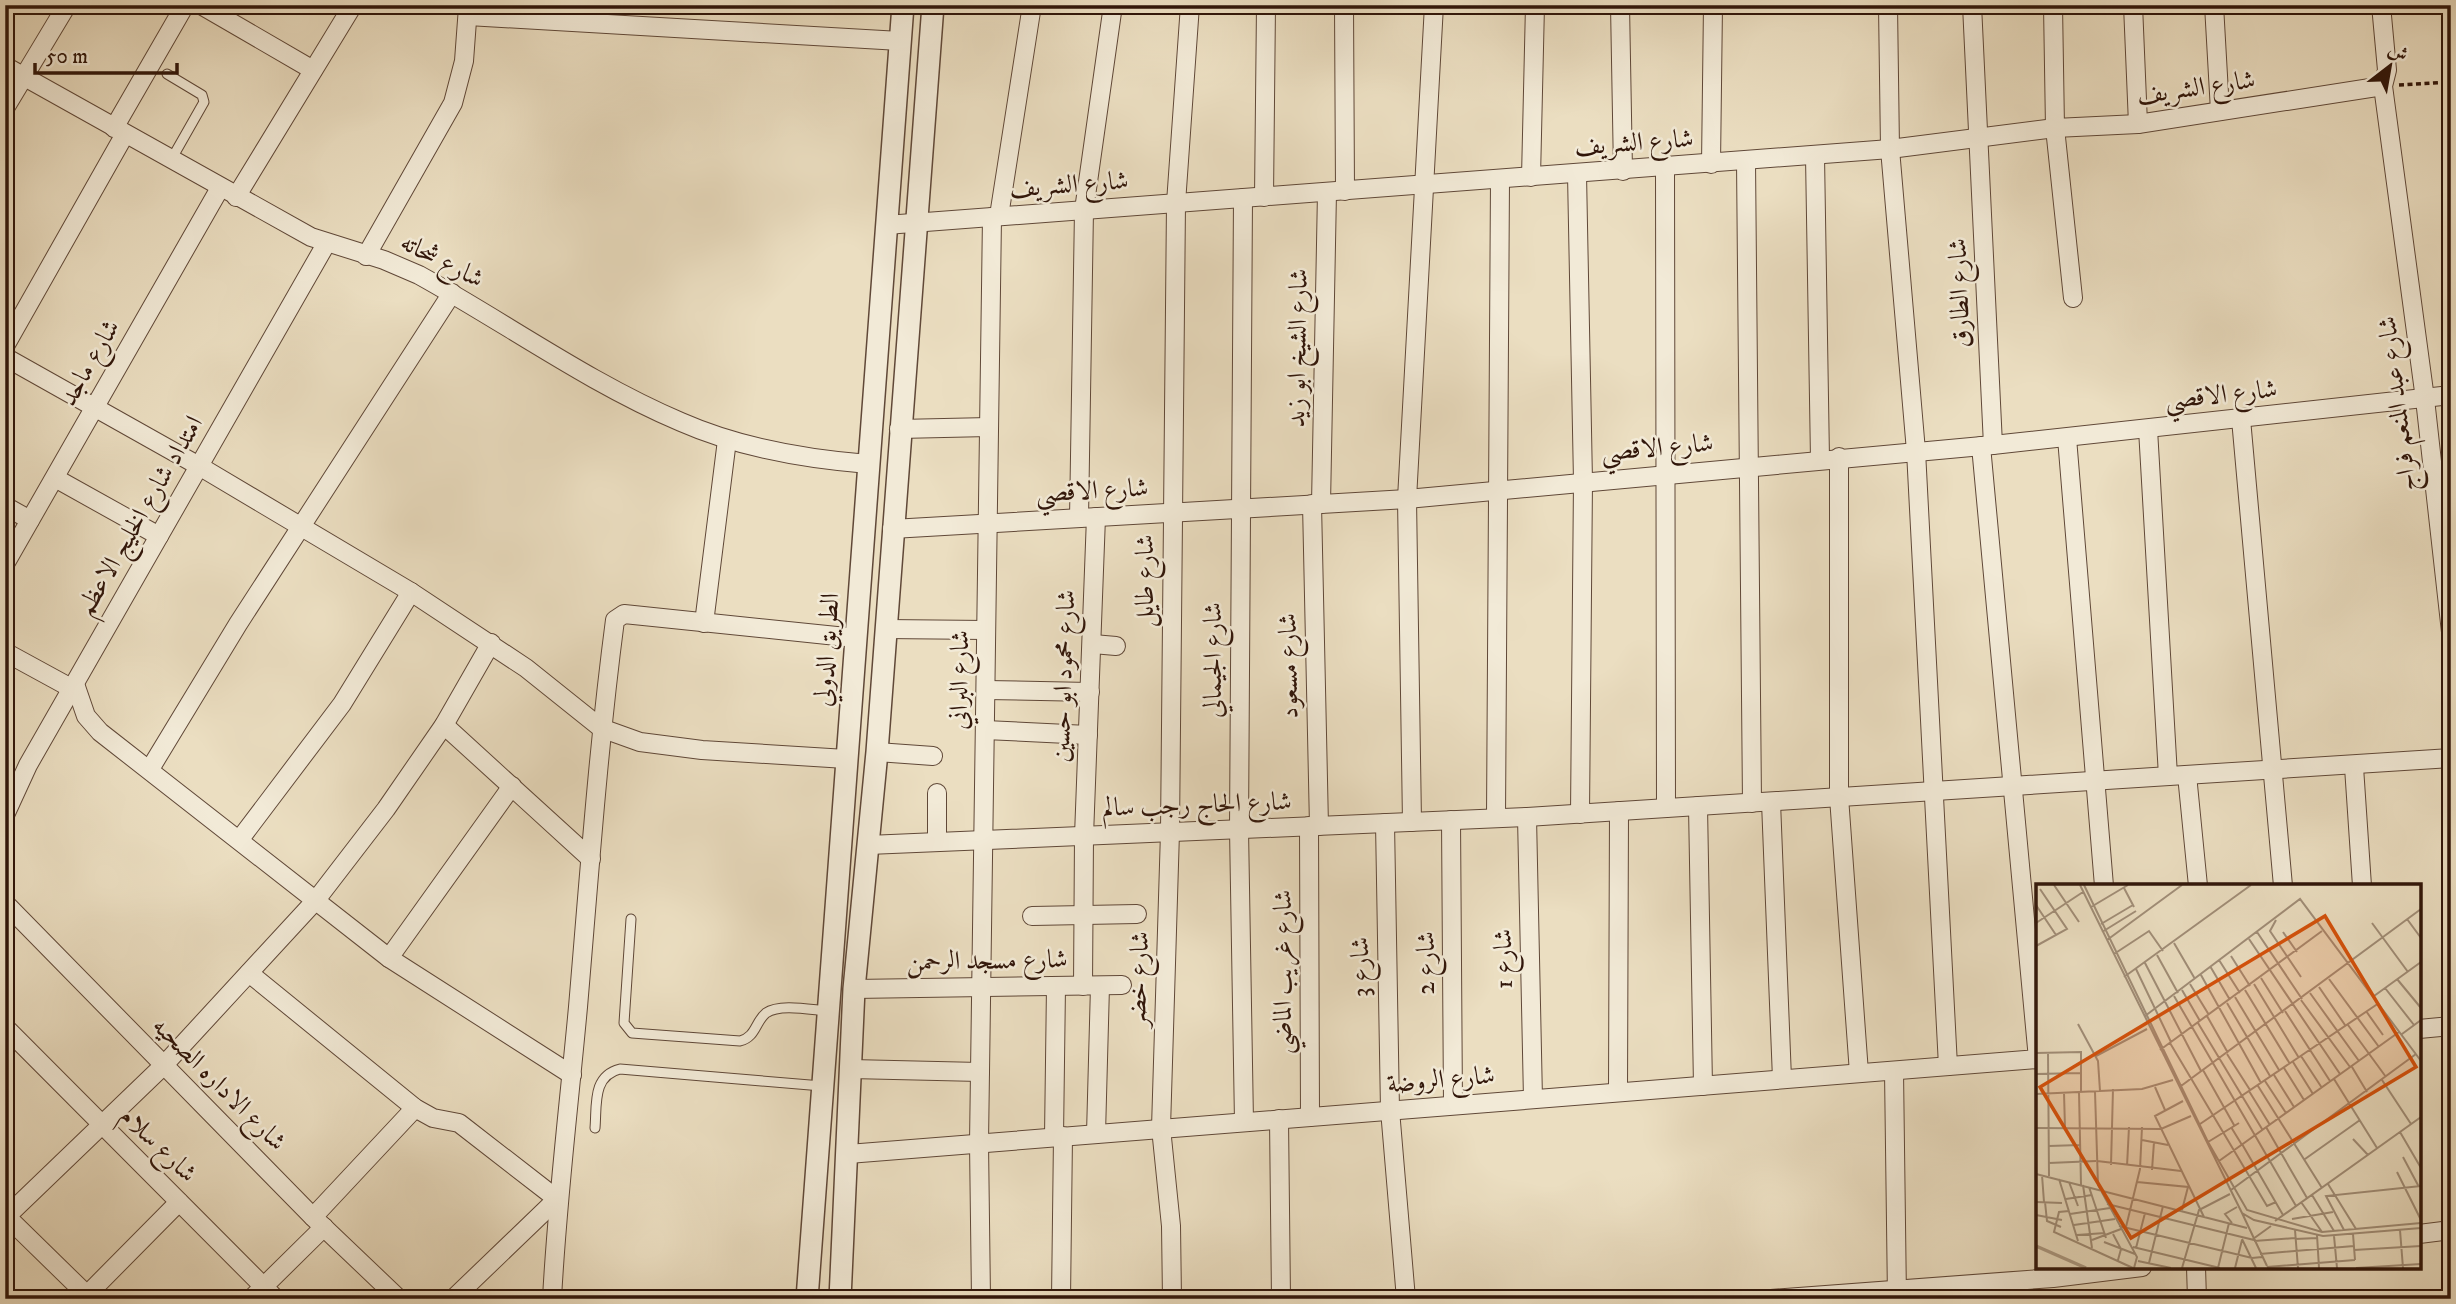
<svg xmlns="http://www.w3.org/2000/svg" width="2456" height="1304" font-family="'IM FELL DW Pica',Amiri,serif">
<rect width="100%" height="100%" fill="#ebdec1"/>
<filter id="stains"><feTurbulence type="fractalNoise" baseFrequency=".00286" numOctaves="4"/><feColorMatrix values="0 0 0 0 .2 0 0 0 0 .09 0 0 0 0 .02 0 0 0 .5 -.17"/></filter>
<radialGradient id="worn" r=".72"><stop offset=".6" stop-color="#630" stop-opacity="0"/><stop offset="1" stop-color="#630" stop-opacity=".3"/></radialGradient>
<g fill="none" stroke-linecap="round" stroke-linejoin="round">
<defs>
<g id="service">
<path d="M167,74L202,95L204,102L171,160"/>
<path d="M631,919L624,1023L632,1033L740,1041C756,1037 755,1022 766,1013C780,1003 812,1010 828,1011"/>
<path d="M595,1128C597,1105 592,1076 620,1069L822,1086"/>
</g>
<g id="minor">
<path d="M201,5L313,70"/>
<path d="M1344,5L1345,191"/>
<path d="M1620,5L1623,171"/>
<path d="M1888,5L1890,149L1916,451L1948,1066"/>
<path d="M1972,5L1993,445"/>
<path d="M2053,5L2055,128L2073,298"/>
<path d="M2133,5L2138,124"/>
<path d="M2214,5L2220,111"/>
<path d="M2381,5L2387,70L2383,86L2425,399L2451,632"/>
<path d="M468,16L900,41"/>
<path d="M5,66L311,237L384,260L419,275C506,323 589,383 681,422C740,448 804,459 868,464"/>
<path d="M5,108L67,5"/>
<path d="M114,128L185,5"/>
<path d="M1815,156L1820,459"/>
<path d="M1746,161L1752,803"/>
<path d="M1711,164L1713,5"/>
<path d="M1665,167L1666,808"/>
<path d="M1577,174L1583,481L1580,814"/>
<path d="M1531,177L1535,5"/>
<path d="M236,197L353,5"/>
<path d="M1264,197L1266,5"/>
<path d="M1243,198L1239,829L1244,1122"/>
<path d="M999,216L1032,5"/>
<path d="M886,225L1890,149L2055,128L2138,124L2383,86"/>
<path d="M366,256L453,103L464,61L468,7"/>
<path d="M5,346L125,134"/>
<path d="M5,357L199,466L411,592L526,668L601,728L640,742L702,750L846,759"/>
<path d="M2241,419L2283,886"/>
<path d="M899,429L989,427"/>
<path d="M2148,429L2168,776"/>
<path d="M2067,438L2104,886"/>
<path d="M1839,457V797L1859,1073"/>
<path d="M55,478L159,536"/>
<path d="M1312,504L1319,826"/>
<path d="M1321,504L1327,192"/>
<path d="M5,506L30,520"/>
<path d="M1079,518L1084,210L1113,5"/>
<path d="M892,529L1407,499L1993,445L2451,395"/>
<path d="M5,564L220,188"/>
<path d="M704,623L727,440"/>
<path d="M885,629L986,630"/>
<path d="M1093,644L1116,646"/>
<path d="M5,652L71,688"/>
<path d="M75,684L86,716L100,732L389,958L572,1075"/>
<path d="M986,690L1090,692"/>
<path d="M444,725L591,859"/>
<path d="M985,730L1088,735"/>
<path d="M877,752L933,756"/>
<path d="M2354,767L2362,886"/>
<path d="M150,769L238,624L452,293"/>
<path d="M2187,775L2198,886"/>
<path d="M937,793V842"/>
<path d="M1771,802L1782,1079"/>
<path d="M1698,806L1703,1086"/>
<path d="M5,815L28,765L326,244"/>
<path d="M1527,817L1533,1099"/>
<path d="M1496,818L1500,180"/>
<path d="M1451,820L1453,1105"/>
<path d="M1412,822L1407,499L1434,5"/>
<path d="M1385,823L1390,1110L1406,1299"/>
<path d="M1309,826L1310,1117"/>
<path d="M240,839L342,704L411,592"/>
<path d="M868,845L1527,817L2451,758"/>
<path d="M5,903L313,1217L399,1299"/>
<path d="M1032,916L1137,914"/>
<path d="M389,958L512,786"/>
<path d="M249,973L415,1108L433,1118L459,1123L557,1199L453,1299"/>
<path d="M1083,986L1084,836L1096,517"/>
<path d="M854,989L1122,985"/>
<path d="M5,1027L276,1299"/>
<path d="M2419,1029L2451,1026"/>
<path d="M851,1069L980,1072"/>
<path d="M1894,1071L1897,1299"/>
<path d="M1618,1092L1619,811"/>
<path d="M1279,1119L1281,1299"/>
<path d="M1096,1134L1100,986"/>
<path d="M1054,1137L1056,986"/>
<path d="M848,1154L2038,1059L1981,446"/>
<path d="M5,1215L91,1299"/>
<path d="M7,1216L163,1066L316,900L386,809L444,725L491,643"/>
<path d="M313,1217L415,1108"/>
<path d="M2419,1234L2451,1230"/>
<path d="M2196,1267L2197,1299"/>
<path d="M83,1299L179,1202"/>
<path d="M251,1299L324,1227"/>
<path d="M552,1299C557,1201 569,1105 578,1007C589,878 598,749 615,620L624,614L856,638"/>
<path d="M981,1299L979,1143L992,217"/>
<path d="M1061,1299L1063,1136"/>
<path d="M1172,1299L1171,1226L1161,1128L1170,832L1176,203L1190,5"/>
<path d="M1771,1299L2053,1278L2142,1267"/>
</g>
<g id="tertiary">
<path d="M807,1299L903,5"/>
<path d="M840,1299L854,989L877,752L933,5"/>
</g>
</defs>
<!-- service casing -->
<use href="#service" stroke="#604838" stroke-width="11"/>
<!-- minor casing -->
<use href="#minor" stroke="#604838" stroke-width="20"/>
<!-- tertiary casing -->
<use href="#tertiary" stroke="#604838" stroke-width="24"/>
<!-- path -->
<path stroke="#31160a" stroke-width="3.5" stroke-dasharray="5 3.5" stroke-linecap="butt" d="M2399,85L2451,82"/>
<!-- service -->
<use href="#service" stroke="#f2ead7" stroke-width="9"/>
<!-- minor -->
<use href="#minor" stroke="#f2ead7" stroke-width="18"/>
<!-- tertiary -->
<use href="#tertiary" stroke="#f2ead7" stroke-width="21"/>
</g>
<g text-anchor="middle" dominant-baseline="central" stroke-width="5" stroke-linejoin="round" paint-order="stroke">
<!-- street labels -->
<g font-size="26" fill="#31160a" stroke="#f2ead7">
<text transform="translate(2196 88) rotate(-8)">شارع الشريف</text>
<text transform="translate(1634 143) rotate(-4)">شارع الشريف</text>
<text transform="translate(1069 185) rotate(-4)">شارع الشريف</text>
<text transform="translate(442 261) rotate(27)">شارع شحاته</text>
<text transform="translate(1960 293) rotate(-92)">شارع الطارق</text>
<text transform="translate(1298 348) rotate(-89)">شارع الشيخ ابو زيد</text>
<text transform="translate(90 363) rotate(-60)">شارع ماجد</text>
<text transform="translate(2221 395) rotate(-6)">شارع الاقصي</text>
<text transform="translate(2398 404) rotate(-97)">شارع عبد المنعم فراج</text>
<text transform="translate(1657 448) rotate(-5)">شارع الاقصي</text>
<text transform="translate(1092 491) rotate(-3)">شارع الاقصي</text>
<text transform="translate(140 516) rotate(-60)">امتداد شارع الخليج الاعظم</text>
<text transform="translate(1145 581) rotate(-90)">شارع طايل</text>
<text transform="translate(827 650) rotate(-86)">الطريق الدولي</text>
<text transform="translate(1213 660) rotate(-90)">شارع الجيمالي</text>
<text transform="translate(1289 666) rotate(-91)">شارع مسعود</text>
<text transform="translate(1064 676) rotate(-88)">شارع محمود ابو حسين</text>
<text transform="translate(960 680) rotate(-89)">شارع البراني</text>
<text transform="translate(1197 805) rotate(-2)">شارع الحاج رجب سالم</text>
<text transform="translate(1504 959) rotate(-91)">شارع 1</text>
<text transform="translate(987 961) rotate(-1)">شارع مسجد الرحمن</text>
<text transform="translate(1426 963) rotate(-90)">شارع 2</text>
<text transform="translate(1361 967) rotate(-91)">شارع 3</text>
<text transform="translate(1283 972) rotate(-90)">شارع غريب الماضي</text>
<text transform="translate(1139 979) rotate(-88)">شارع خضر</text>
<text transform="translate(1441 1080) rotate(-5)">شارع الروضة</text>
<text transform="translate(219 1084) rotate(45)">شارع الاداره الصحيه</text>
<text transform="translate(158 1145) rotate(44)">شارع سلام</text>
</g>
</g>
<!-- overview -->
<g transform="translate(2036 884)">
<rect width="385" height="385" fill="#ebdec1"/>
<path fill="none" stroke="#ac9a83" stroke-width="3.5" d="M0,362L50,384"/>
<path fill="none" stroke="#a18e78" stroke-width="2" d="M18,1L43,38M44,1L206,329L218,336L287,352L385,344M48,1L172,258L211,326L286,348L385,339M88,4L98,23M0,21L20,51M55,23L92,1M371,35L385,54M240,36L234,47L265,93M0,39L47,8M336,39L372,88M65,40L97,21M66,48L100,27M221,48L266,115M247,48L261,68M213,55L304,190M71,56L146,1M138,59L159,95M0,62L31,45L4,5M78,70L113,47L127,67M121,71L142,109M195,72L214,102M183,76L204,109M109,79L165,187M174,82L194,116M100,85L135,158M165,91L225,199M88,93L215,1M225,94L247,129M293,95L343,163M361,95L385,124M154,100L173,131M218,100L263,174M283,103L309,141M349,104L378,141M146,106L164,137M209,106L254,180M274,109L323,177M138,112L260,322M338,112L385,78M199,113L243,186M265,116L314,183M191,119L234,192M249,127L294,197M330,127L347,151M109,132L264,15L385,177M171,132L192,169M162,139L226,245M42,140L62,177L64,207M312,141L350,193M366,150L385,136M134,159L231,322L240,318M124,166L286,47M0,169L45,168V208M12,169L13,292M191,170L214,206M60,172L111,145M265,172L286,204M257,178L277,210M316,183L331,208M248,184L268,216M167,186L198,241M0,190L45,189M238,191L258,223M298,195L341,264M346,196L375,240M229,197L250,229M145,202L385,25M222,202L286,304M119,203L129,226M213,207L234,241M59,208L62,301L101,373L98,384M28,209L29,244M43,209L45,301M0,210L106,205L137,196M147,217L119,232L168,333M164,240L343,119M195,243L206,261M230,243L271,314M0,244L125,245L155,232M364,248L385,284M317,255L332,271M106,256L132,261M172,258L203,239M206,260L247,331M13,262L44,261M367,273L383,303M269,275L324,236M61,277L145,287M183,277L363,148M13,279L60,277M75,281L77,205M91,282L93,243M116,286L118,258M361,288L385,336M0,290L211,344M6,291L8,318M23,295L42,357M33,298L42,322M101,298L152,303L146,326M292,300L320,345M47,301L56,364M53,303L70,354M195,306L380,170M276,311L298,347M30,315L56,311M0,318L26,319M9,318L11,337L25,343M265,318L286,348M71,320L218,356M33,327L23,328L18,348L97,384M206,329L231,382M34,330L74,324M0,331L26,336M256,335L297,328M239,337L385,233M196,339L189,330L201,323M38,341L79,335M83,342L216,374L226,373M90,343L104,285L106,243M259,346L262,384M308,346L290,312L385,302M364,346L367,384M77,350L85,365L82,376M317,350L319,376M41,351L69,349M281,351L283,384M298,352L301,384M206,355L220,384M217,355L235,342M259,355L281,354M56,356L85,345M218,357L259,354M68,358L99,370M97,363L184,384M100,364L109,329M318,366L385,362M224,370L318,362M102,377L135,384M113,379L127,322M231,383L319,376M146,384L163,326L194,310M182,384L193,339M199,384L206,356M320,384L385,380"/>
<path fill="#d6520c" fill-opacity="0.15" stroke="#d6520c" stroke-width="3.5" d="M289,32L380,183L95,354L4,203Z"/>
<rect width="385" height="385" fill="none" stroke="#31160a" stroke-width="3.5"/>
</g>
<!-- margin -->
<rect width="2456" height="1304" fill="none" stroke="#ebdec1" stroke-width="28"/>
<rect x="7" y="7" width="2442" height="1290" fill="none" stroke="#31160a" stroke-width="3.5"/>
<rect x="14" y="14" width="2428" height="1276" fill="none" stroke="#31160a" stroke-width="2"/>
<!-- north arrow -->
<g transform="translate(2390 66) rotate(31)" stroke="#f2ead7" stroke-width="5" paint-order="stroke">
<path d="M0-5L12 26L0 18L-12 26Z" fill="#31160a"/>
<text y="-10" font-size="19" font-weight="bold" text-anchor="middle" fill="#31160a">ش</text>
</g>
<!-- scale -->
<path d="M35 63v10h142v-10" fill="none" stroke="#31160a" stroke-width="3.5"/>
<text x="46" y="63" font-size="21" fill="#31160a" stroke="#f2ead7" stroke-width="5" paint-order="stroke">50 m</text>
<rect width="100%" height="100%" filter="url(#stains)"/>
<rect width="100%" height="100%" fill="url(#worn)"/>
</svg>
